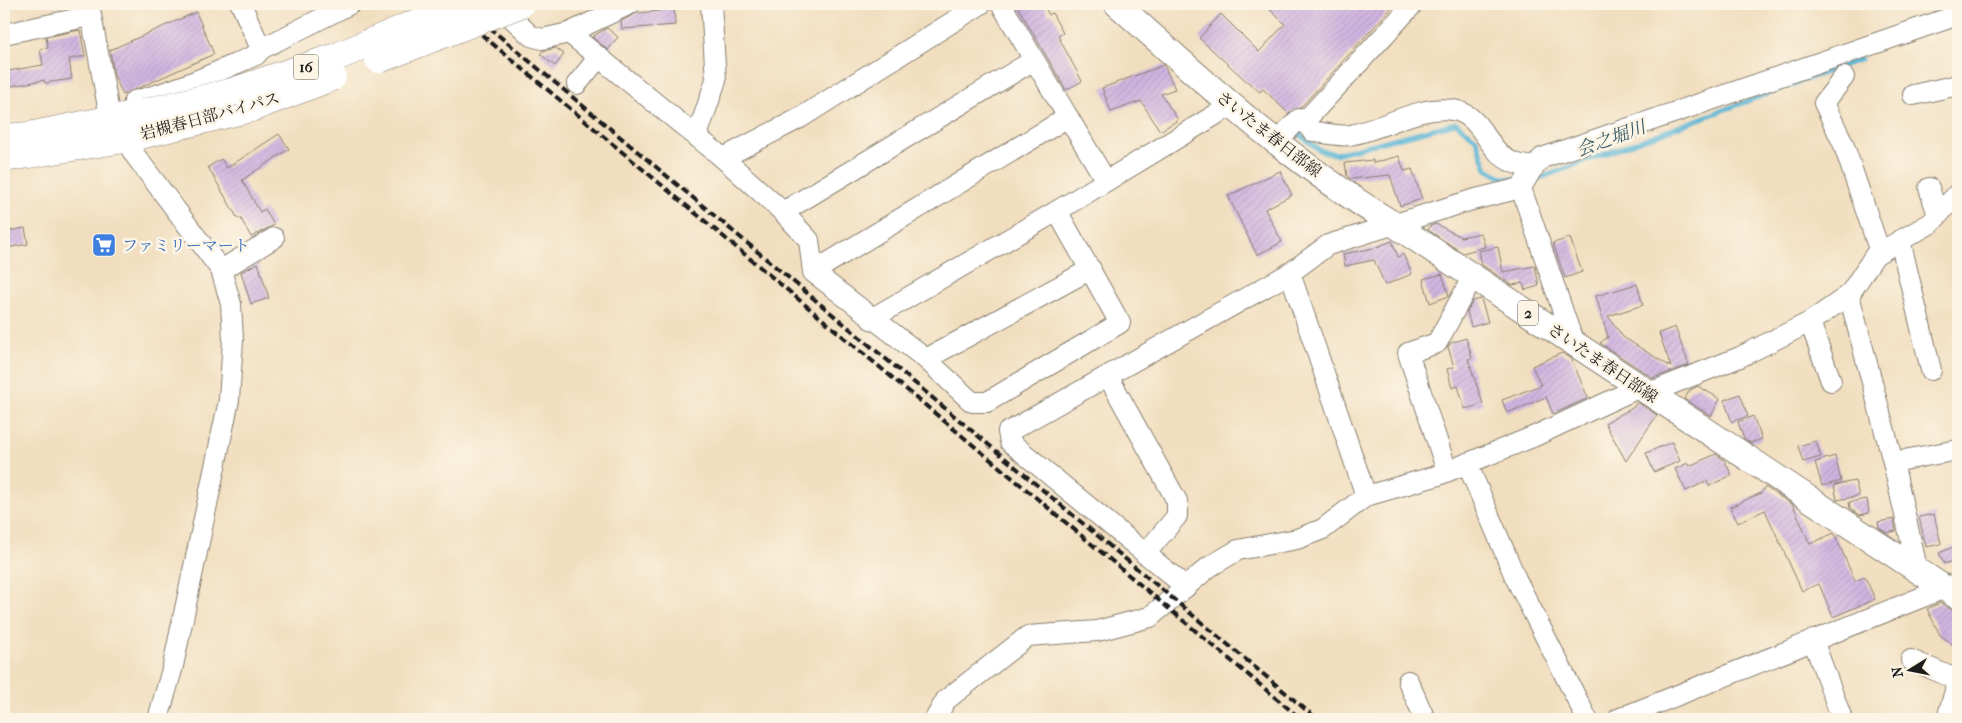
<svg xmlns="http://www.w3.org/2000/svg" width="1962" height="723" font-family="'IM FELL French Canon','Noto Serif JP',serif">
<defs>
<pattern id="building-hatch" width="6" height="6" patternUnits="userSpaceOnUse" patternTransform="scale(1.25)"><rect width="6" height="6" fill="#d0b4e1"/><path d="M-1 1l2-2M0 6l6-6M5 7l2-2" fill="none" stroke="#b29ac0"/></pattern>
</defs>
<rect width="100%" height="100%" fill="#fcf5e5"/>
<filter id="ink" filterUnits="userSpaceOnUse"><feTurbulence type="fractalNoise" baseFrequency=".02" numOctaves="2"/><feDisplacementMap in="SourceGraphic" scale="10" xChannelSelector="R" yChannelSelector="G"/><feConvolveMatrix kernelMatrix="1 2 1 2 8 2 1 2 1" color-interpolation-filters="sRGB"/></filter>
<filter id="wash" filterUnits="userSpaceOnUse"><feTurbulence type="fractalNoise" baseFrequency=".0096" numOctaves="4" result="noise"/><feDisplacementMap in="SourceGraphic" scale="20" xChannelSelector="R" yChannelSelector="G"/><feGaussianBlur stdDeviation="1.12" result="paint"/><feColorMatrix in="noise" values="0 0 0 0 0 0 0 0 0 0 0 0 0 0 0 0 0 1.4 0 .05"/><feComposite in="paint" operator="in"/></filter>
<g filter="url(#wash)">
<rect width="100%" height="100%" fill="#f1debf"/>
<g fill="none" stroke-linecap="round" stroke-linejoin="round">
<!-- stream -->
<g stroke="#58b5d6" stroke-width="5">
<path d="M1296,131L1319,150L1335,154L1456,123L1476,139L1487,169L1503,178L1521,180"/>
<path d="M1532,181L1861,59"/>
</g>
</g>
<g id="blocks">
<!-- building -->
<g fill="url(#building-hatch)">
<path d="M660,4H674L675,25L622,29L621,21L637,13L660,11Z"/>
<path d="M1016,4H1043L1049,15L1052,13L1063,33L1058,36L1082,81L1066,90Z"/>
<path d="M1264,4H1395L1300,108L1288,113L1263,89L1260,92L1243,78L1199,38L1221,14L1259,52L1285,24Z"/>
<path d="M196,12L214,54L123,95L114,75L110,50Z"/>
<path d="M607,28L618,37L608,50L592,37Z"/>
<path d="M80,30L85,56L69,59L72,79L45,83L44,80L11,86L8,71L43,65L40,49L48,48L46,37Z"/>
<path d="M556,48L564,54L555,66L540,54L543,51Z"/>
<path d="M1164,65L1175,89L1161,94L1178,120L1160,131L1141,101L1111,112L1102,88Z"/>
<path d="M279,134L289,149L242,180L260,212L265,209L274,225L251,237L240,217L238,219L208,167L221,159L227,168Z"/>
<path d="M1399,156L1404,171L1412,169L1422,199L1400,206L1390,175L1351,179L1347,176L1345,163L1373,160V163Z"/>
<path d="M1280,171L1292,195L1265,209L1282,242L1257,255L1228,196Z"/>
<path d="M1436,224L1461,237L1481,233L1485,247L1463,253L1428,230L1430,226Z"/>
<path d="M25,228L28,244L7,248L4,232Z"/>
<path d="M1570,238L1582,272L1565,278L1553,243Z"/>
<path d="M1392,241L1398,257L1403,254L1412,274L1385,285L1374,260L1345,266L1343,254L1374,248Z"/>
<path d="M1498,247L1503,272L1535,266L1539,286L1525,290L1523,283L1512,285L1482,265L1479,251Z"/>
<path d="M258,263L269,298L251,304L241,272Z"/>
<path d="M1442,274L1449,296L1430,303L1423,279Z"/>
<path d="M1637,284L1643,305L1608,316L1623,337L1671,367L1659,333L1675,327L1689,365L1653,378L1600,343L1608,337L1596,296Z"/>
<path d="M1481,299L1488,322L1471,327L1467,312L1473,301Z"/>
<path d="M1466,338L1472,358L1468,359L1483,404L1465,409L1458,386L1452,388L1447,369L1454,367L1448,347L1451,343Z"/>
<path d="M1562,353L1571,358L1588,398L1553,414L1546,397L1507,413L1502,400L1541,385L1532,366Z"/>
<path d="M1698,386L1720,399L1711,416L1684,399L1690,390Z"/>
<path d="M1740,394L1748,416L1732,422L1724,400Z"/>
<path d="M1637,402L1657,415L1626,461L1605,423L1634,407Z"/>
<path d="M1753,416L1762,439L1751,443L1744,439L1738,422Z"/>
<path d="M1816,441L1821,457L1803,462L1798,446Z"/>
<path d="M1672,442L1680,461L1654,472L1646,453Z"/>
<path d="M1716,454L1724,460L1732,475L1709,486L1707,481L1686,491L1675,469L1688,463L1689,466Z"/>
<path d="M1835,456L1841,481L1822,486L1815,462Z"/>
<path d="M1855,481L1859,496L1837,500L1834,485Z"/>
<path d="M1765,487L1793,505L1810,544L1834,533L1855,581L1865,577L1875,599L1833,617L1819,584L1802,591L1765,510L1738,523L1730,507L1761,493Z"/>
<path d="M1867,499L1869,513L1860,515L1850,508L1849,502Z"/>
<path d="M1934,514L1941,544L1926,547L1919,517Z"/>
<path d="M1894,519L1896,531L1887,533L1879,528L1878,522Z"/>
<path d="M1958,545V559L1944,564L1939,553Z"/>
<path d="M1940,603L1958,613V648L1940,635L1927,609Z"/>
</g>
</g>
</g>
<g filter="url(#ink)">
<use href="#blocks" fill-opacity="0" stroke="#867d6e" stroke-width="1"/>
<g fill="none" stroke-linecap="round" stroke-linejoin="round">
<defs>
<g id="minor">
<path d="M89,4L108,107L134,154L221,270L231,304L233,340L229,400L173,666L158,719"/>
<path d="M241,4L261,49L350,4"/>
<path d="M497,4L531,36L542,39L569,33"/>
<path d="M630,4L569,33L723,158"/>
<path d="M981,4L800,118L723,158L783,212L809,240L813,272L926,359L972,402H987L1120,323L1057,211"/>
<path d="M1001,4L1106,181"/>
<path d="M1413,4L1305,121L1312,131C1324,133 1338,137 1350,135C1384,129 1418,105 1453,110C1482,114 1487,152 1512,162C1518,165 1527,166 1534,167"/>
<path d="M4,34L90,16"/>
<path d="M1844,77L1824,103L1843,143L1880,252"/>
<path d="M577,84L599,57"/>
<path d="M1913,95L1958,85"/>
<path d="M134,101C177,91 216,72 256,55L261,49"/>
<path d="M697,136L716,80L711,4"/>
<path d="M1277,141L1299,119L1305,121"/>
<path d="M1929,188L1938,215"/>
<path d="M783,212L1034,60"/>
<path d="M1900,240L1931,370"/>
<path d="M221,270L274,238"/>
<path d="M813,272L1068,117"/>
<path d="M1290,273L1366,496"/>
<path d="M1849,295L1893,462L1917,568"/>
<path d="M871,319L1057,211L1230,106"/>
<path d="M1810,322L1831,381"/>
<path d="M1574,344L1521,188L1531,171L1542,158L1958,15"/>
<path d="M926,359L1091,269"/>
<path d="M1108,376L1177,501V516L1145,554"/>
<path d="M1649,393L1740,357L1810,322L1849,295L1875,255L1931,223L1958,193"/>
<path d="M1893,462L1958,450"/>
<path d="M1467,463L1516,579L1587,719"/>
<path d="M1447,471L1408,353L1437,343L1473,276"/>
<path d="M1186,587L1010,442L1008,432L1290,273L1328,245L1472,200L1521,188"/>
<path d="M1813,640L1842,719"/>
<path d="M1911,660L1958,680L1947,719"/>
<path d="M1408,681L1425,719"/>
<path d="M935,719L946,700L1028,636L1097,631L1150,617L1209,567L1238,550L1297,539L1323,529L1366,496L1436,476L1535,436L1640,387"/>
<path d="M1618,719L1955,584"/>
</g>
<path id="major" d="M1117,4C1205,83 1293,164 1395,225L1958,597"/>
<g id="highway">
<path d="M4,138L29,136L143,113"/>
<path d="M4,158L124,139L251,108"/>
</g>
</defs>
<!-- minor casing -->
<use href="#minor" stroke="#867d6e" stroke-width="22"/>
<!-- major casing -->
<use href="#major" stroke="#867d6e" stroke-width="27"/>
<!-- highway casing -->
<use href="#highway" stroke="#867d6e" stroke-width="29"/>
<!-- minor -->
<use href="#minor" stroke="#fff" stroke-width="20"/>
<!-- major -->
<use href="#major" stroke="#fff" stroke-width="25"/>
<!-- highway -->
<use href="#highway" stroke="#fff" stroke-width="28"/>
<!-- rail -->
<g stroke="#1c1c1c" stroke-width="4" stroke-dasharray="8 4" stroke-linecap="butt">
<path d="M445,4L1301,719"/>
<path d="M461,4L1317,719"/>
</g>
<defs>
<g id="highway-bridge">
<path d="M379,59L520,4"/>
<path d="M251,108L332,77"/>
<path d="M143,113L229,93L336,57L462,4"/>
</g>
</defs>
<!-- highway-bridge casing -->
<use href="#highway-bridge" stroke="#867d6e" stroke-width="29" stroke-linecap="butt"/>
<!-- highway-bridge -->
<use href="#highway-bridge" stroke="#fff" stroke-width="28"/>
</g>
</g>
<!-- icons -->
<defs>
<symbol id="supermarket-square" viewBox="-11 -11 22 22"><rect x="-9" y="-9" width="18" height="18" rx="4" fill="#3f7fe0" stroke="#fcf5e5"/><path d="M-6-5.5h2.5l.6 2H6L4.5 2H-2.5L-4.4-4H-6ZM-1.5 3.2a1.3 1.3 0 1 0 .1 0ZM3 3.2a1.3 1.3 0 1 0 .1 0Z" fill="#fff"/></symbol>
</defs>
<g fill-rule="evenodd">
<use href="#supermarket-square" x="90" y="231" width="28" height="28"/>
</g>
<g text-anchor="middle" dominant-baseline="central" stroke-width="5" stroke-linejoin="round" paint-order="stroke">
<!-- shield labels -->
<g fill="#fcf5e5" stroke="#5f5d58" stroke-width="1">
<rect x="293.5" y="54.5" width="25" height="25" rx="4"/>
<rect x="1518" y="300.5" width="20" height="25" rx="4"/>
</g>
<g font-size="15" font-weight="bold" fill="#1c1c1c">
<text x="306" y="67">16</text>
<text x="1528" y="313">2</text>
</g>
<!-- street labels -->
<g font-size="16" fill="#1c1c1c" stroke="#fcf5e5">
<text transform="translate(210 116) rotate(-15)">岩槻春日部バイパス</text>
<text transform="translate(1269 134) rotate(38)">さいたま春日部線</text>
<text transform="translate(1603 363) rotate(34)">さいたま春日部線</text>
</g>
<!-- shop labels -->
<g font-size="16" fill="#366cbe" stroke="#fcf5e5" text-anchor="start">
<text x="122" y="245">ファミリーマート</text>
</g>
<!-- water labels -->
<g font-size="18" font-style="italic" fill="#345966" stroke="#fcf5e5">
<text transform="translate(1611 139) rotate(-20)">会之堀川</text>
</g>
</g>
<!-- margin -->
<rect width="1962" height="723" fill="none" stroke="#fcf5e5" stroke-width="20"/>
<!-- north arrow -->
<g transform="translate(1910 670) rotate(260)" stroke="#fcf5e5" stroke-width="4" paint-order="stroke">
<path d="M0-4L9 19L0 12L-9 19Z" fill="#1c1c1c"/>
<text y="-8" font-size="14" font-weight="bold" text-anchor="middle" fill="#1c1c1c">N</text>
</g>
</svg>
